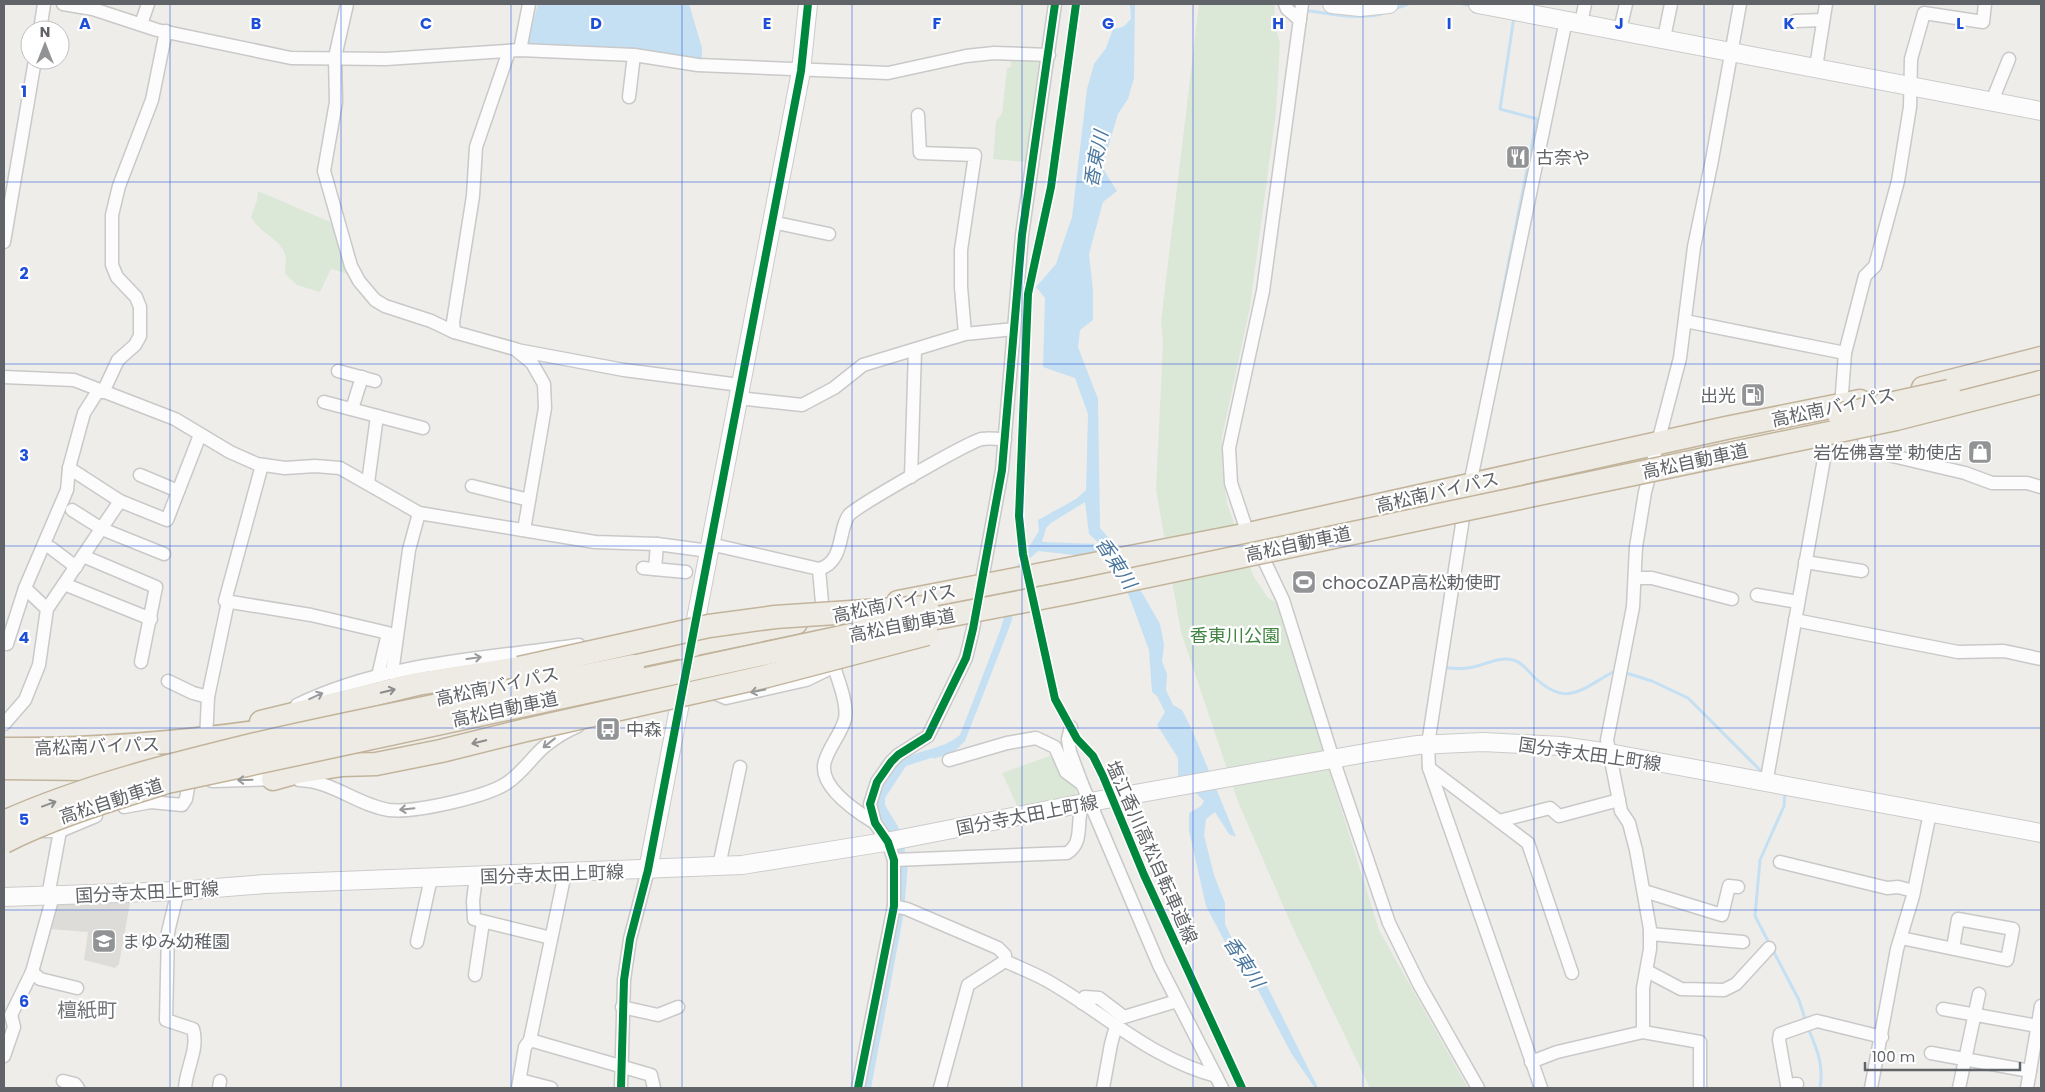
<svg xmlns="http://www.w3.org/2000/svg" width="2045" height="1092" font-family="Poppins,'Noto Sans JP',sans-serif">
<rect width="100%" height="100%" fill="#efedea"/>
<!-- education -->
<path fill="#dedcd9" d="M131,898L119,964L115,968L84,960L88,932L49,929L55,900Z"/>
<!-- green -->
<g fill="#dbe8d7">
<path d="M1199,4H1275L1274,21L1280,43L1276,112L1250,307L1222,437V467L1227,503L1253,575L1268,598L1277,603L1379,930L1468,1088H1370L1292,926L1238,802L1181,632L1156,490L1163,343L1161,321Z"/>
<path d="M1012,55L1039,60L1026,162L993,159L996,121L1002,114L1007,68L1011,67Z"/>
<path d="M258,191L335,224L350,270L348,274L331,269L320,292L297,285L285,274C285,268 287,259 285,254C279,238 259,233 251,217L257,200Z"/>
<path d="M1052,755L1063,775L1075,788L1077,797L1018,808L1002,773Z"/>
</g>
<!-- water -->
<g fill="#c4e0f2" fill-rule="evenodd">
<path d="M538,4H689L702,48V59L533,46L529,44L528,38Z"/>
<path d="M1130,4H1135L1134,78L1128,99L1118,114L1102,167L1117,191L1103,202L1089,254L1093,290V320L1080,330L1078,347L1098,399L1100,528L1114,544L1160,624L1164,645L1162,661L1167,674L1166,690L1173,705L1182,710L1193,732L1236,837L1229,834L1215,812L1206,819L1204,835L1214,875L1225,903V924L1237,950L1262,976L1318,1088H1315L1291,1053L1247,969L1234,959L1206,906L1189,831V813L1201,806L1204,801L1178,776V758L1157,725L1165,712L1157,696L1152,692L1149,650L1129,596L1110,559L1038,551L1025,563L1011,623L965,741L956,750L906,766L885,798V805L900,830L908,863L904,912L871,1088H862C870,1047 878,1006 887,965C893,932 902,898 901,863C900,822 857,822 888,774C905,747 938,754 960,735L1001,628L1017,566L1039,531L1038,520L1076,499L1086,490L1088,414L1075,378L1043,367L1045,298L1036,287L1056,264L1072,217L1087,89L1094,64L1106,48L1113,29L1123,27L1131,19ZM1085,502L1089,534L1100,544L1042,542L1046,528L1051,523Z"/>
</g>
<g fill="none" stroke-linecap="round" stroke-linejoin="round">
<!-- stream -->
<g stroke="#c4e0f2" stroke-width="3">
<path d="M1463,4L1473,6"/>
<path d="M1392,10L1408,4"/>
<path d="M1309,11C1334,14 1363,21 1387,12"/>
<path d="M1485,382L1537,119L1500,109L1514,17"/>
<path d="M1445,668C1453,668 1461,669 1468,668C1484,666 1497,656 1513,660C1522,662 1528,671 1534,677C1568,709 1582,688 1615,671"/>
<path d="M1626,673L1652,681L1688,698L1760,770"/>
<path d="M934,757L951,752"/>
<path d="M1785,793L1784,806L1760,860L1755,916L1799,1000L1805,1019"/>
<path d="M1808,1028C1817,1049 1824,1065 1820,1088"/>
</g>
<defs>
<g id="street">
<path d="M63,4L93,9L157,30L291,58L386,59L520,50L634,55L698,65L888,73L966,56L994,53L1049,55"/>
<path d="M347,4L335,57L336,102L324,171L351,266L359,281L375,300L385,306L431,321L454,332"/>
<path d="M1285,4L1287,9L1300,20"/>
<path d="M1795,21L1823,20"/>
<path d="M1581,23L1585,4"/>
<path d="M141,24L148,4"/>
<path d="M40,30L44,4"/>
<path d="M1620,30L1626,4"/>
<path d="M1664,38L1671,4"/>
<path d="M520,50L529,4"/>
<path d="M509,51L476,147L473,196L453,322L454,332L515,349L532,363L544,384L545,408L524,530"/>
<path d="M1816,67L1826,4"/>
<path d="M629,97L634,55"/>
<path d="M1992,101L2009,59"/>
<path d="M918,115L920,153L975,155L961,250V287L965,334"/>
<path d="M772,222L829,234"/>
<path d="M4,242L35,60"/>
<path d="M1685,321L1845,353L1841,406"/>
<path d="M517,350L624,370L740,385"/>
<path d="M1845,353L1865,276L1875,266L1898,181L1910,107L1911,59L1924,13L1983,22L1985,4"/>
<path d="M338,371L375,381"/>
<path d="M4,377L74,380L175,419L230,452L257,464L285,468L315,466L340,468L419,513L595,542L657,544L709,551"/>
<path d="M103,392L118,360L135,345L140,336V307L136,297L117,277L112,265V215L119,186L152,100L166,31"/>
<path d="M738,398L802,405L834,388L863,365L965,334L1014,329"/>
<path d="M324,402L423,428"/>
<path d="M352,409L362,377"/>
<path d="M1863,435L1867,450L1965,473L1992,483H2027L2041,487"/>
<path d="M262,465L225,601L311,615L388,633L378,676"/>
<path d="M140,475L178,491"/>
<path d="M911,477L915,350"/>
<path d="M368,483L377,416"/>
<path d="M472,486L529,500"/>
<path d="M120,501L167,520L200,435"/>
<path d="M72,510L102,529L164,554"/>
<path d="M1248,534L1231,483L1229,448L1263,291L1302,4"/>
<path d="M710,544L819,569L822,603"/>
<path d="M51,548L76,567"/>
<path d="M83,556L156,587L141,662"/>
<path d="M1262,556L1283,600L1333,759L1389,923L1419,984L1478,1088"/>
<path d="M1805,562L1862,571"/>
<path d="M643,568L686,572"/>
<path d="M655,569L657,544"/>
<path d="M819,569C845,562 838,528 849,515C857,506 970,441 982,439C989,438 998,439 1005,440"/>
<path d="M1636,578H1652L1732,599"/>
<path d="M64,584L151,619"/>
<path d="M1757,595L1798,602"/>
<path d="M47,609L25,588L67,490L69,468"/>
<path d="M1795,620L1958,652L2004,651L2041,659"/>
<path d="M4,643L7,644L25,588"/>
<path d="M834,666C838,681 848,703 845,719C841,734 829,747 825,761C817,786 857,812 875,823"/>
<path d="M392,673L409,550L419,513"/>
<path d="M168,681L193,693L208,697"/>
<path d="M709,691L726,698L806,680L831,668"/>
<path d="M297,705C385,662 484,659 579,645"/>
<path d="M4,724L25,700L39,665L47,609L120,501L69,468L84,413L98,391"/>
<path d="M1071,727L1068,739L1070,752L1082,784L1159,965L1222,1088"/>
<path d="M206,740L208,697L228,602"/>
<path d="M949,760L1007,743L1036,738L1055,747L1066,772L1082,784"/>
<path d="M1429,768L1528,843L1572,973"/>
<path d="M299,780C333,781 357,805 389,810C414,813 486,797 507,783C522,773 532,757 545,746C555,738 566,731 578,726"/>
<path d="M212,781L279,779"/>
<path d="M1766,784L1824,459L1821,443"/>
<path d="M124,807L151,802L182,805L186,799L189,782"/>
<path d="M1499,821L1550,808L1559,816L1619,800"/>
<path d="M39,831H60L96,816"/>
<path d="M894,860L1067,853C1085,842 1075,821 1083,803"/>
<path d="M1780,862L1887,888L1898,887L1914,891"/>
<path d="M719,866L740,767"/>
<path d="M476,876L473,901L474,919L551,938"/>
<path d="M178,891L168,932L166,1020L193,1029C199,1049 186,1068 185,1088"/>
<path d="M1644,891L1722,915L1729,886L1738,887"/>
<path d="M48,896L60,831"/>
<path d="M894,906L907,909L998,948L1005,955V961C1018,967 1033,973 1046,980C1103,1012 1151,1059 1216,1076"/>
<path d="M1650,934L1743,942"/>
<path d="M1901,938L2007,960L2013,929L1958,919L1953,948"/>
<path d="M417,942L431,878"/>
<path d="M1647,971L1681,989L1724,990L1736,984L1769,948"/>
<path d="M32,972L40,979L77,988"/>
<path d="M475,975L483,922"/>
<path d="M1082,1003L1085,997L1099,998L1124,1017L1177,1001"/>
<path d="M622,1007L658,1015L678,1007"/>
<path d="M1943,1009L2038,1026"/>
<path d="M1643,1032V988L1650,949V929L1636,850L1629,823L1621,811L1607,740L1633,607L1636,547L1645,492L1680,358L1694,247L1712,160L1740,4"/>
<path d="M530,1040L651,1075L654,1088"/>
<path d="M1931,1053L2030,1071"/>
<path d="M4,1056L14,1027L11,1015L32,972L53,896"/>
<path d="M1531,1062L1557,1052L1643,1032L1700,1042V1088"/>
<path d="M520,1080L551,1088"/>
<path d="M63,1081L75,1084L78,1088"/>
<path d="M1797,1084L1787,1085L1779,1040L1780,1034L1817,1021L1882,1037"/>
<path d="M219,1088L220,1081"/>
<path d="M518,1088L525,1047L530,1040L565,873"/>
<path d="M621,1088L624,980L630,939L648,870"/>
<path d="M858,1088L894,906V860L888,842L875,823L870,804L877,782L891,762L898,755L928,736L966,658L973,629L1002,470L1022,235L1055,4"/>
<path d="M940,1088L968,985L1005,961"/>
<path d="M1103,1088L1111,1044L1116,1026"/>
<path d="M1541,1088L1429,768L1428,744L1463,518L1566,20"/>
<path d="M1871,1088L1897,949L1913,896L1930,813"/>
<path d="M1959,1088L1979,994"/>
<path d="M2027,1088L2041,1006"/>
</g>
<g id="secondary">
<path d="M1332,4L1360,7L1389,4"/>
<path d="M1478,4L2041,111"/>
<path d="M648,870L801,71L808,4"/>
<path d="M4,897L178,891L265,884L742,865L891,841L1079,804L1371,752L1418,745L1483,742L1561,746L1609,753L2041,833"/>
</g>
<g id="highway">
<path d="M1923,388L2041,358"/>
<path d="M898,602L1244,535L1726,428L1860,401"/>
<path d="M609,662L796,623"/>
<path d="M261,722L417,684L519,668"/>
<path d="M4,749C98,750 190,742 284,728"/>
<path d="M4,768L86,769L156,765"/>
<path d="M273,779L298,772L342,765L376,764L441,751L526,730"/>
</g>
</defs>
<!-- street casing -->
<use href="#street" stroke="#c9c9c9" stroke-width="15"/>
<!-- secondary casing -->
<use href="#secondary" stroke="#cccbcb" stroke-width="20"/>
<!-- highway casing -->
<use href="#highway" stroke="#c2b49b" stroke-width="25"/>
<!-- street -->
<use href="#street" stroke="#fdfcfc" stroke-width="12"/>
<!-- secondary -->
<use href="#secondary" stroke="#fdfcfc" stroke-width="18"/>
<!-- highway -->
<use href="#highway" stroke="#eeebe4" stroke-width="22"/>
<defs>
<g id="highway-bridge">
<path d="M1839,415L1949,391"/>
<path d="M519,668L709,626L775,617L927,607"/>
<path d="M526,730L767,676L927,634"/>
<path d="M4,822C85,786 170,765 256,744C381,715 507,692 633,666"/>
<path d="M4,842C55,816 111,800 167,782L879,629L1072,592L1896,419L2041,382"/>
</g>
</defs>
<!-- highway-bridge casing -->
<use href="#highway-bridge" stroke="#c2b49b" stroke-width="25" stroke-linecap="butt"/>
<!-- highway-bridge -->
<use href="#highway-bridge" stroke="#eeebe4" stroke-width="22"/>
<defs>
<g id="cycleway">
<path d="M1076,4L1051,187L1028,294L1019,516L1023,554L1055,699L1077,739L1093,756L1103,776L1144,875L1242,1088"/>
<path d="M621,1088L624,980L630,939L648,870L801,71L808,4"/>
<path d="M858,1088L894,906V860L888,842L875,823L870,804L877,782L891,762L898,755L928,736L966,658L973,629L1002,470L1022,235L1055,4"/>
</g>
</defs>
<!-- cycleway casing -->
<use href="#cycleway" stroke="#fff" stroke-width="11"/>
<!-- cycleway -->
<use href="#cycleway" stroke="#00873e" stroke-width="8"/>
</g>
<!-- one-way arrows -->
<defs><path id="oneway-shaft" d="M-6 0H5M1.5-3L5.5 0L1.5 3" fill="none" stroke-width="1.6" stroke-linecap="round" stroke-linejoin="round" transform="scale(1.25)"/></defs>
<g stroke="#97999b">
<use href="#oneway-shaft" transform="translate(474 658) rotate(-8)"/>
<use href="#oneway-shaft" transform="translate(758 691) rotate(168)"/>
<use href="#oneway-shaft" transform="translate(316 696) rotate(-24)"/>
<use href="#oneway-shaft" transform="translate(549 743) rotate(142)"/>
<use href="#oneway-shaft" transform="translate(245 780) rotate(178)"/>
<use href="#oneway-shaft" transform="translate(407 809) rotate(174)"/>
</g>
<g stroke="#8b8c8c">
<use href="#oneway-shaft" transform="translate(388 691) rotate(-14)"/>
<use href="#oneway-shaft" transform="translate(479 742) rotate(166)"/>
<use href="#oneway-shaft" transform="translate(49 804) rotate(-20)"/>
</g>
<!-- grid -->
<path fill="none" stroke="#1d4ed8" stroke-width="1" stroke-opacity="0.55" d="M170,4V1088M341,4V1088M511,4V1088M682,4V1088M852,4V1088M1022,4V1088M1193,4V1088M1363,4V1088M1534,4V1088M1704,4V1088M1875,4V1088M4,182H2041M4,364H2041M4,546H2041M4,728H2041M4,910H2041"/>
<!-- icons -->
<defs>
<symbol id="restaurant-square" viewBox="-11 -11 22 22"><rect x="-9" y="-9" width="18" height="18" rx="4" fill="#929395" stroke="#fff"/><path d="M-5-6h1v4h1v-4h1v4h1v-4h1v5L-1.5 .5V6h-2V.5L-5-1ZM5-6V6H3V1.5H1.5Q1.5-4 5-6Z" fill="#fff"/></symbol>
<symbol id="fuel-square" viewBox="-11 -11 22 22"><rect x="-9" y="-9" width="18" height="18" rx="4" fill="#929395" stroke="#fff"/><path d="M-5.5-6h7V0h2V4h1.3V-2.5L3-4.5l.8-.8L6-3V5H2.5V1h-1V6h-7ZM-4.2-4.7v3.2H.2V-4.7Z" fill="#fff"/></symbol>
<symbol id="shop-square" viewBox="-11 -11 22 22"><rect x="-9" y="-9" width="18" height="18" rx="4" fill="#929395" stroke="#fff"/><path d="M-5-2.5h2.3a2.7 3.5 0 0 1 5.4 0H5L5.5 6h-11ZM-1.5-2.5h3a1.5 2.3 0 0 0-3 0Z" fill="#fff"/></symbol>
<symbol id="stadium-square" viewBox="-11 -11 22 22"><rect x="-9" y="-9" width="18" height="18" rx="4" fill="#929395" stroke="#fff"/><path d="M0-5a6.5 5 0 1 0 0 10a6.5 5 0 1 0 0-10ZM-3.5-1.8h7v3.6h-7Z" fill="#fff"/></symbol>
<symbol id="bus-square" viewBox="-11 -11 22 22"><rect x="-9" y="-9" width="18" height="18" rx="4" fill="#929395" stroke="#fff"/><path d="M-5-6H5V4H4V6H2V4H-2V6H-4V4H-5ZM-3.5-4V0h7V-4ZM-3.5 1.2v1.5H-2V1.2ZM2 1.2v1.5H3.5V1.2Z" fill="#fff"/></symbol>
<symbol id="school-square" viewBox="-11 -11 22 22"><rect x="-9" y="-9" width="18" height="18" rx="4" fill="#929395" stroke="#fff"/><path d="M0-5L7-2L0 1L-7-2ZM-4 1L0 2.5L4 1V4Q0 6-4 4Z" fill="#fff"/></symbol>
</defs>
<g fill-rule="evenodd">
<use href="#restaurant-square" x="1504" y="143" width="28" height="28"/>
<use href="#fuel-square" x="1739" y="381" width="28" height="28"/>
<use href="#shop-square" x="1966" y="438" width="28" height="28"/>
<use href="#stadium-square" x="1290" y="568" width="28" height="28"/>
<use href="#bus-square" x="594" y="715" width="28" height="28"/>
<use href="#school-square" x="90" y="927" width="28" height="28"/>
</g>
<g text-anchor="middle" dominant-baseline="central" stroke-width="4.5" stroke-linejoin="round" paint-order="stroke">
<!-- poi labels -->
<g font-size="18" fill="#606367" stroke="#fff" text-anchor="start">
<text x="1536" y="157">古奈や</text>
<text x="1736" y="395" text-anchor="end">出光</text>
<text x="1962" y="452" text-anchor="end">岩佐佛喜堂 勅使店</text>
<text x="1322" y="582">chocoZAP高松勅使町</text>
<text x="626" y="729">中森</text>
<text x="122" y="941">まゆみ幼稚園</text>
</g>
<!-- street labels -->
<g font-size="18" fill="#606367" stroke="#fff">
<text transform="translate(1833 407) rotate(-12)">高松南バイパス</text>
<text transform="translate(1695 461) rotate(-12)">高松自動車道</text>
<text transform="translate(1437 492) rotate(-13)">高松南バイパス</text>
<text transform="translate(1298 544) rotate(-12)">高松自動車道</text>
<text transform="translate(894 603) rotate(-12)">高松南バイパス</text>
<text transform="translate(902 625) rotate(-11)">高松自動車道</text>
<text transform="translate(497 686) rotate(-12)">高松南バイパス</text>
<text transform="translate(505 709) rotate(-12)">高松自動車道</text>
<text transform="translate(97 746) rotate(-2)">高松南バイパス</text>
<text transform="translate(1590 754) rotate(8)">国分寺太田上町線</text>
<text transform="translate(111 801) rotate(-18)">高松自動車道</text>
<text transform="translate(1027 815) rotate(-11)">国分寺太田上町線</text>
<text transform="translate(1152 852) rotate(66)">塩江香川高松自転車道線</text>
<text transform="translate(552 874) rotate(-2)">国分寺太田上町線</text>
<text transform="translate(147 892) rotate(-3)">国分寺太田上町線</text>
</g>
<!-- park labels -->
<g font-size="18" fill="#418441" stroke="#fff">
<text x="1235" y="635">香東川公園</text>
</g>
<!-- water labels -->
<g font-size="19" font-style="italic" fill="#4c789f" stroke="#fff">
<text transform="translate(1096 159) rotate(-79)">香東川</text>
<text transform="translate(1116 563) rotate(57)">香東川</text>
<text transform="translate(1244 962) rotate(57)">香東川</text>
</g>
<!-- quarter labels -->
<g font-size="20" fill="#717579" stroke="#fff">
<text x="87" y="1010">檀紙町</text>
</g>
</g>
<g font-size="16" text-anchor="middle" font-weight="bold" fill="#1d4ed8" stroke="#fff" stroke-width="4.5" stroke-linejoin="round" paint-order="stroke">
<text x="85" y="29">A</text>
<text x="256" y="29">B</text>
<text x="426" y="29">C</text>
<text x="596" y="29">D</text>
<text x="767" y="29">E</text>
<text x="937" y="29">F</text>
<text x="1108" y="29">G</text>
<text x="1278" y="29">H</text>
<text x="1449" y="29">I</text>
<text x="1619" y="29">J</text>
<text x="1789" y="29">K</text>
<text x="1960" y="29">L</text>
<text x="24" y="97">1</text>
<text x="24" y="279">2</text>
<text x="24" y="461">3</text>
<text x="24" y="643">4</text>
<text x="24" y="825">5</text>
<text x="24" y="1007">6</text>
</g>
<!-- border -->
<rect width="2045" height="1092" fill="none" stroke="#606367" stroke-width="10"/>
<!-- north arrow -->
<g transform="translate(45 45)"><circle r="24" fill="#ffffff" stroke="#bfc1c2"/>
<path d="M0-4L9 19L0 12L-9 19Z" fill="#929395"/>
<text y="-8" font-size="14" font-weight="bold" text-anchor="middle" fill="#606367">N</text>
</g>
<!-- scale -->
<path d="M1865 1062v8h155v-8" fill="none" stroke="#606367" stroke-width="2.5"/>
<text x="1872" y="1062" font-size="15" fill="#606367" stroke="#ffffff" stroke-width="4" paint-order="stroke">100 m</text>
</svg>
